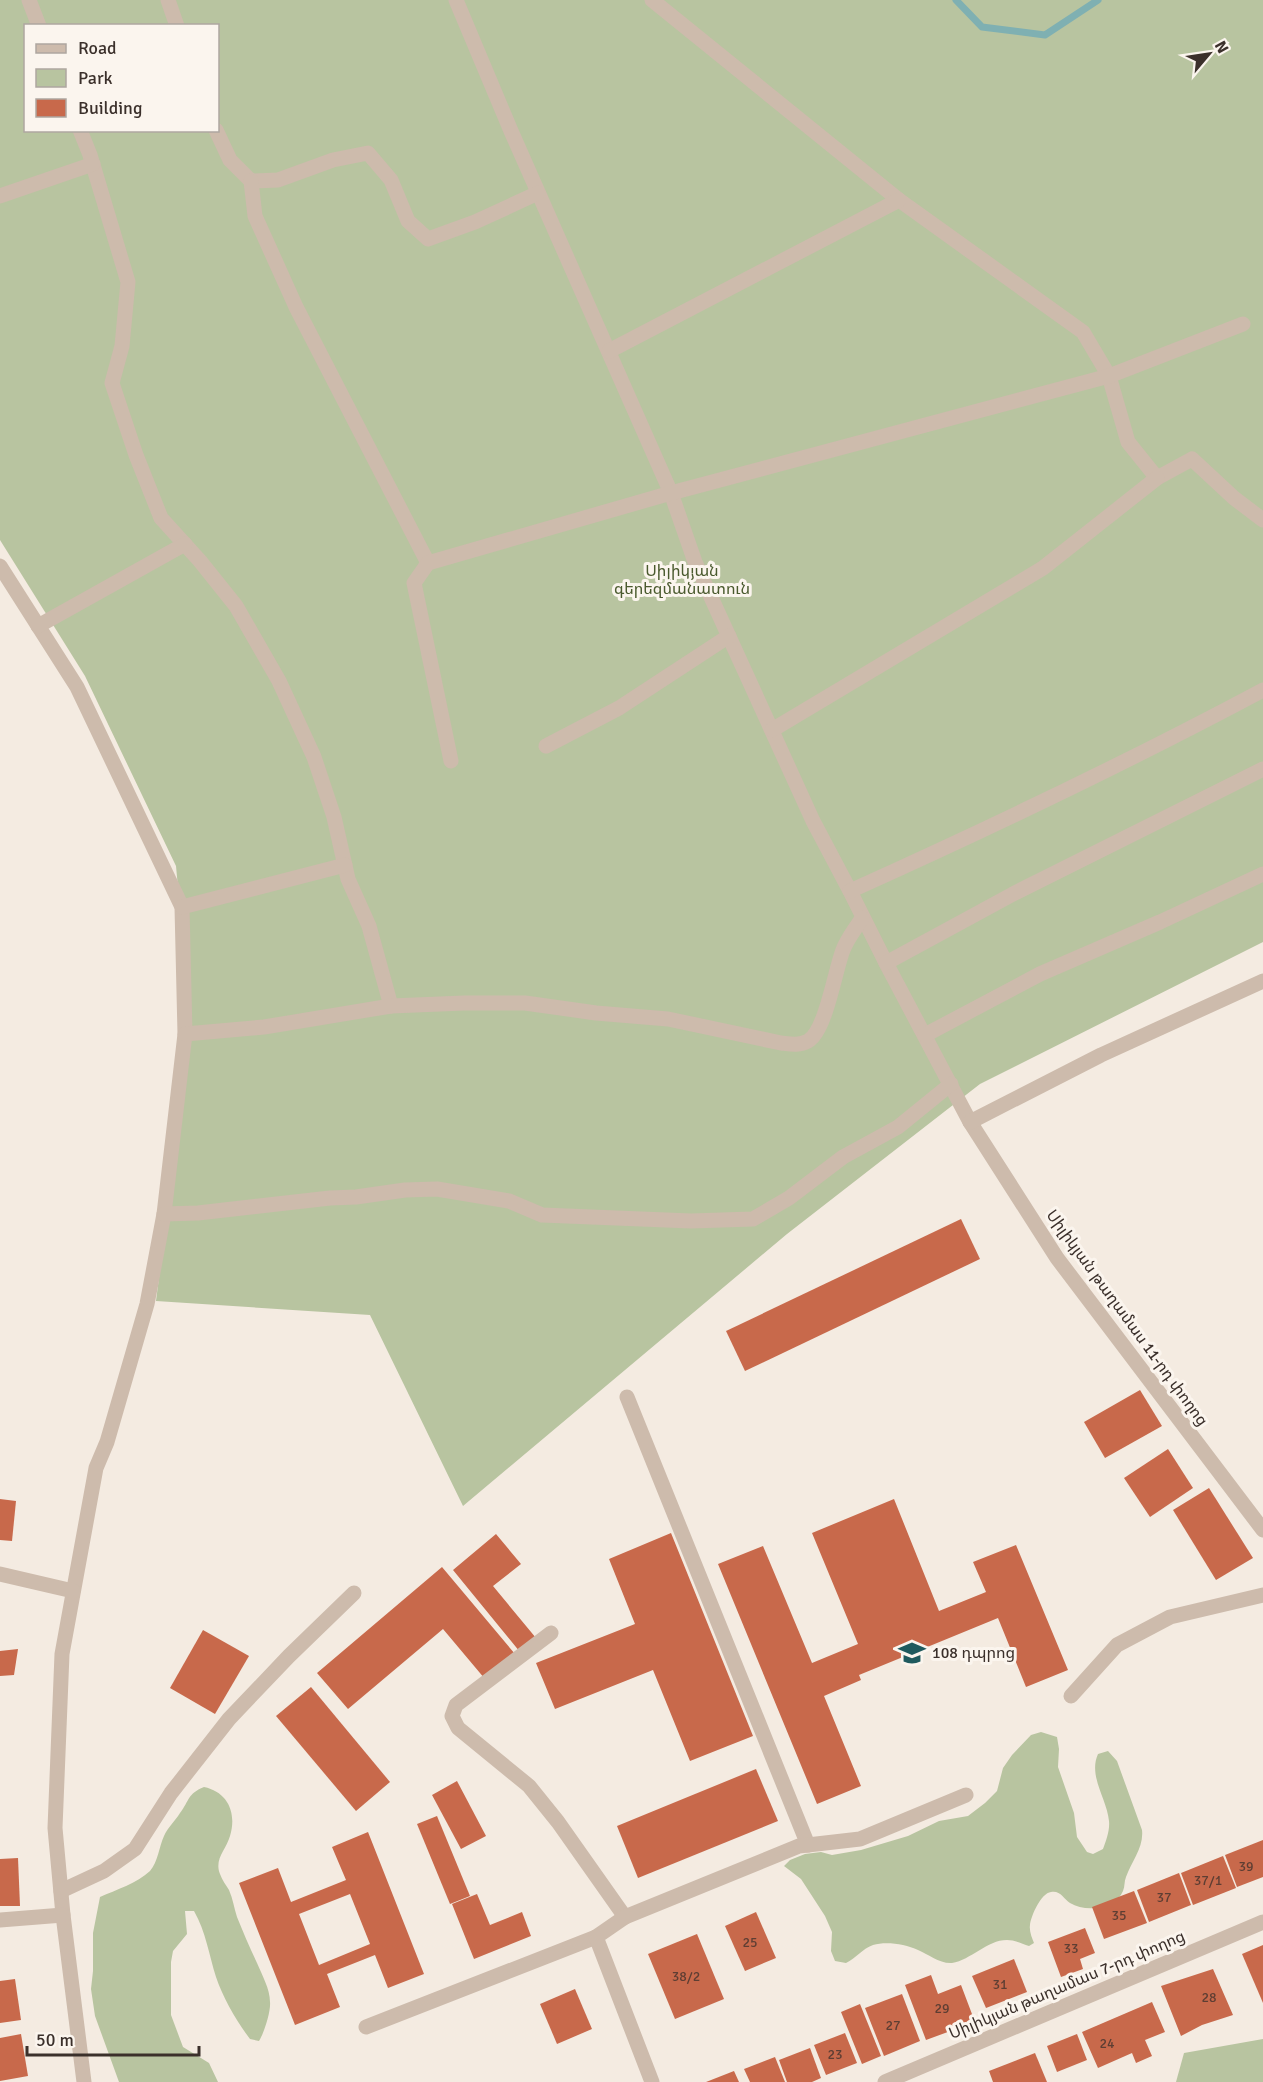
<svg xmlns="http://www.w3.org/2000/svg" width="1263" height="2082" font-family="Signika,'Noto Sans Armenian',sans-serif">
<rect width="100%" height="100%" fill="#f4ebe1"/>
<!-- green -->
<g fill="#b8c4a0" fill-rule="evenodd">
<path d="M0,0H1263V942L980,1084L787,1234L463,1506L370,1315L156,1301L191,1028L176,866L85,676L0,540ZM26,26H218V130H26Z"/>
<path d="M1041,1732L1057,1737L1059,1749L1058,1767L1074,1813L1077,1837L1087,1852L1093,1854L1103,1849C1106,1841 1110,1830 1109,1821C1107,1799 1088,1776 1098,1754L1108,1751L1117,1761L1142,1830C1144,1847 1132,1861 1126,1877C1124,1882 1125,1886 1123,1891C1116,1909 1086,1913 1070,1903C1064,1899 1060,1890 1051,1892C1041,1893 1031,1916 1030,1925C1029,1931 1032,1938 1034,1943L1029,1946C1022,1944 1015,1940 1007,1940C987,1940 971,1960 952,1963C940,1964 928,1954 918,1950C905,1944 886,1941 873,1945C862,1949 856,1958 846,1963L835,1961L831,1951L832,1932L825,1916L801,1879L784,1866L790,1860L805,1854L821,1852L832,1855L861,1850L908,1836L939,1821L968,1816L985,1803L997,1791L1003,1768L1012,1755L1031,1735Z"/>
<path d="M204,1787C228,1792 237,1813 230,1836C226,1850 214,1859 220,1874C222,1880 226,1885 229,1890C233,1899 234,1908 237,1917C243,1932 250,1948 257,1963C262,1975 270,1989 270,2002C271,2011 264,2033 259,2041L250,2039C237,2022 223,1998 216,1977C209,1955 206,1932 194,1911H185L187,1934L173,1951L171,1962V2015L183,2047L209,2063L218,2082H119L95,2016L91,1989L93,1971V1933L100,1897C116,1890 137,1883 150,1871C158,1862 159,1847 164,1836C168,1827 175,1821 180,1813C190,1800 187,1794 204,1787Z"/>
<path d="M1263,2039V2082H1176L1184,2053Z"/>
</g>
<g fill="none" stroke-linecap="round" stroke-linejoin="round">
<!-- stream -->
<path stroke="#7fb0b2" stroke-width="7" d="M956,0L982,27L1045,35L1098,0"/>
</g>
<!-- building -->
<g fill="#c8694b" fill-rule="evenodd">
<path d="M961,1219L980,1259L745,1371L726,1331Z"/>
<path d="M1140,1390L1162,1426L1105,1458L1084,1422Z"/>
<path d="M1168,1449L1193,1488L1150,1517L1124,1478Z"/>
<path d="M1209,1488L1253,1558L1216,1580L1173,1510Z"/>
<path d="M0,1499L16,1501L12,1541L0,1540Z"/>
<path d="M894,1499L939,1611L986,1592L973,1562L1016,1545L1068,1670L1026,1687L998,1618L859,1675L861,1680L824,1696L861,1786L817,1804L718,1564L763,1546L812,1663L858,1644L812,1533Z"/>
<path d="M671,1533L753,1736L690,1761L653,1670L555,1709L536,1663L635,1624L609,1559Z"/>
<path d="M496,1534L521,1564L493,1586L536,1638L520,1652L453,1570Z"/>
<path d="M442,1567L515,1654L485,1679L443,1629L348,1709L317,1673Z"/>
<path d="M203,1630L249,1656L215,1714L170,1688Z"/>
<path d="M18,1649L14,1675L0,1676V1651Z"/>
<path d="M311,1687L390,1782L356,1811L276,1716Z"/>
<path d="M756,1769L778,1821L638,1878L617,1826Z"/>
<path d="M457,1781L486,1836L461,1849L432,1795Z"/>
<path d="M437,1816L470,1896L450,1904L417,1824Z"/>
<path d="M368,1832L424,1974L388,1988L375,1955L327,1974L340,2007L295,2025L239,1883L278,1868L291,1902L346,1880L332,1847ZM350,1894L370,1944L319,1965L299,1914Z"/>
<path d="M1263,1840V1877L1237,1887L1225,1855Z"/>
<path d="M1223,1856L1236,1888L1193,1905L1181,1873Z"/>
<path d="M18,1858L20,1906H0V1859Z"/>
<path d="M1179,1873L1191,1905L1149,1922L1137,1890Z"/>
<path d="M1134,1891L1147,1923L1104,1939L1092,1907Z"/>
<path d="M477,1894L490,1925L522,1912L531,1936L474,1959L452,1904Z"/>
<path d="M756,1912L776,1958L745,1971L725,1926Z"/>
<path d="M1085,1928L1095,1953L1080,1959L1083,1969L1061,1977L1048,1942Z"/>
<path d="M697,1934L724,1999L675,2019L648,1954Z"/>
<path d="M1263,1945V2003L1242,1954Z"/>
<path d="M1014,1959L1027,1992L986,2008L972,1976Z"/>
<path d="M1213,1969L1233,2015L1202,2025L1181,2036L1161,1986Z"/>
<path d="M931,1975L938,1994L961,1985L975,2022L926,2040L905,1985Z"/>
<path d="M15,1979L21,2020L0,2023V1981Z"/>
<path d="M575,1989L592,2029L557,2044L540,2004Z"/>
<path d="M902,1994L920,2041L884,2056L865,2008Z"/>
<path d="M1152,2002L1165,2032L1145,2040L1152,2056L1136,2063L1132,2053L1098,2068L1082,2032Z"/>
<path d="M860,2004L881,2056L862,2064L841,2012Z"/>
<path d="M845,2033L857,2063L826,2075L814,2045Z"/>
<path d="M21,2034L28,2076L0,2081V2038Z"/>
<path d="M1077,2034L1087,2060L1057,2072L1047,2046Z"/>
<path d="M810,2048L821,2078L812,2082H787L779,2060Z"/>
<path d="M1035,2053L1047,2082H993L989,2071Z"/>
<path d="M775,2057L785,2082H750L744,2069Z"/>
<path d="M734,2071L739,2082H706Z"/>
</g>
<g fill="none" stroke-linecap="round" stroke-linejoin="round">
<!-- minor -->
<g stroke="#cdbbac" stroke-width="15">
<path d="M29,0L39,26"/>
<path d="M168,0L177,26"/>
<path d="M456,0L511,131L671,493L695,562L813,821L850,891L886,963L970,1122L1057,1258L1263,1530"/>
<path d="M652,0L899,200L1083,332L1109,376L1128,442L1157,478L1192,459L1234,498L1263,520"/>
<path d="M80,130L90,155L128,282L122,346L112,383L136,455L161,518L200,561L236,606L279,681L314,757L334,817L348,879L369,926L391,1006"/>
<path d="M216,130L230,160L251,181L278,180L333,160L368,153L391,180L408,221L428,239L475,222L538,193"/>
<path d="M251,181L255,216L296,307L428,563"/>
<path d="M0,196L93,164"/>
<path d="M609,351L899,200"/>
<path d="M0,566L77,687L182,907L185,1034L164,1214L147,1304L107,1442L96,1468L62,1654L55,1828L63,1915L84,2082"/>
<path d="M38,626L185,544"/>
<path d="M772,730L1043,568L1157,478"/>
<path d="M546,746L619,708L729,636"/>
<path d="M451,761L414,583L428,563L671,493L1109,376L1243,324"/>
<path d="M850,891C990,828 1128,762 1263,690"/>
<path d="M182,907L345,865"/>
<path d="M886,963L1013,894L1263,769"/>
<path d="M185,1034L264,1027L391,1006L464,1003H525L596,1013L668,1019L781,1043C790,1044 799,1046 808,1041C826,1031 835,970 843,950C847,939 856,928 862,918"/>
<path d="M925,1035L1040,974L1160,922L1263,874"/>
<path d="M970,1122L1101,1055L1263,981"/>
<path d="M164,1214L198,1213L330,1198L356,1197L405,1190L437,1189L509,1201L542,1215L691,1221L753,1219L789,1198L843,1157L898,1127L951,1084"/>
<path d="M627,1397L808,1845"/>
<path d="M0,1574L73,1591"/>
<path d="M551,1633L456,1705L452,1716L458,1728L529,1786L558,1822L625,1917"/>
<path d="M1071,1696L1117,1645L1170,1617L1263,1595"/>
<path d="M61,1891L104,1871L135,1849L171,1793L229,1719L289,1656L354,1593"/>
<path d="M0,1920L63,1915"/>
<path d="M366,2027L596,1937"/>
<path d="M652,2082L596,1937L625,1917L799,1846L860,1839L966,1795"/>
<path d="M885,2082L1263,1922"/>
</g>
</g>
<!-- icons -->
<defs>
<symbol id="school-bare" viewBox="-9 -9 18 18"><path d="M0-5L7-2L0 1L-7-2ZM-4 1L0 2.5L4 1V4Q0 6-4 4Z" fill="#1f5a5e" stroke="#fbf5ee" stroke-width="2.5" paint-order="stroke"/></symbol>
</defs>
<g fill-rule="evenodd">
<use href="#school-bare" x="893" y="1634" width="38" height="38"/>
</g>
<g text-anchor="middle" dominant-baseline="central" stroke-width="6" stroke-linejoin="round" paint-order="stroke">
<!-- number labels -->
<g font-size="14" fill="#5e3e33">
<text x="1246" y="1866">39</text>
<text x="1208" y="1880">37/1</text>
<text x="1164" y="1897">37</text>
<text x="1119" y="1915">35</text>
<text x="750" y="1942">25</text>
<text x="1071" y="1948">33</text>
<text x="686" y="1976">38/2</text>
<text x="1000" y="1984">31</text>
<text x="1209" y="1997">28</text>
<text x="942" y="2008">29</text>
<text x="893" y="2025">27</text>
<text x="1107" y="2043">24</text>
<text x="835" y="2054">23</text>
</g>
<!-- park labels -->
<g font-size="16" fill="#4a5a2e" stroke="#fbf5ee">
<text x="682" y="571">Սիլիկյան<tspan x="682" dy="18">գերեզմանատուն</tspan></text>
</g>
<!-- street labels -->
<g font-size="16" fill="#3b302b" stroke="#fbf5ee">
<text transform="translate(1127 1318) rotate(54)">Սիլիկյան թաղամաս 11-րդ փողոց</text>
<text transform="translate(1067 1985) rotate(-23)">Սիլիկյան թաղամաս 7-րդ փողոց</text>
</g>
<!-- poi labels -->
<g font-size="16" fill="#3b302b" stroke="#fbf5ee" text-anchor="start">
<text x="932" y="1653">108 դպրոց</text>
</g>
</g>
<!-- legend -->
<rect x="24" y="24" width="195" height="108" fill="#fbf5ee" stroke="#aea6a0" stroke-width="1.5"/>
<rect x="36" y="44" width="30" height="9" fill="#cdbbac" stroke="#aea6a0" stroke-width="1.5"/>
<text x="78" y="54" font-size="18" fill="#3b302b">Road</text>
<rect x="36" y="69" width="30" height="18" fill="#b8c4a0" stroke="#aea6a0" stroke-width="1.5"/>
<text x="78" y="84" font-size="18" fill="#3b302b">Park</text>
<rect x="36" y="99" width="30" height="18" fill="#c8694b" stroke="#aea6a0" stroke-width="1.5"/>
<text x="78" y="114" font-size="18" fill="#3b302b">Building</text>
<!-- north arrow -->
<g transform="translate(1209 54) rotate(61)" stroke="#fbf5ee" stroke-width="4.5" paint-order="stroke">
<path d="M0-4.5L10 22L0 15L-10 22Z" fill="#3b302b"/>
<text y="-9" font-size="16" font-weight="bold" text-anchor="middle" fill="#3b302b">N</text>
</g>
<!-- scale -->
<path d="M27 2046v9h172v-9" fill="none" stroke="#3b302b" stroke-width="3"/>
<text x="36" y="2046" font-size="18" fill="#3b302b" stroke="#fbf5ee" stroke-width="4.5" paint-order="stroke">50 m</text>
</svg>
